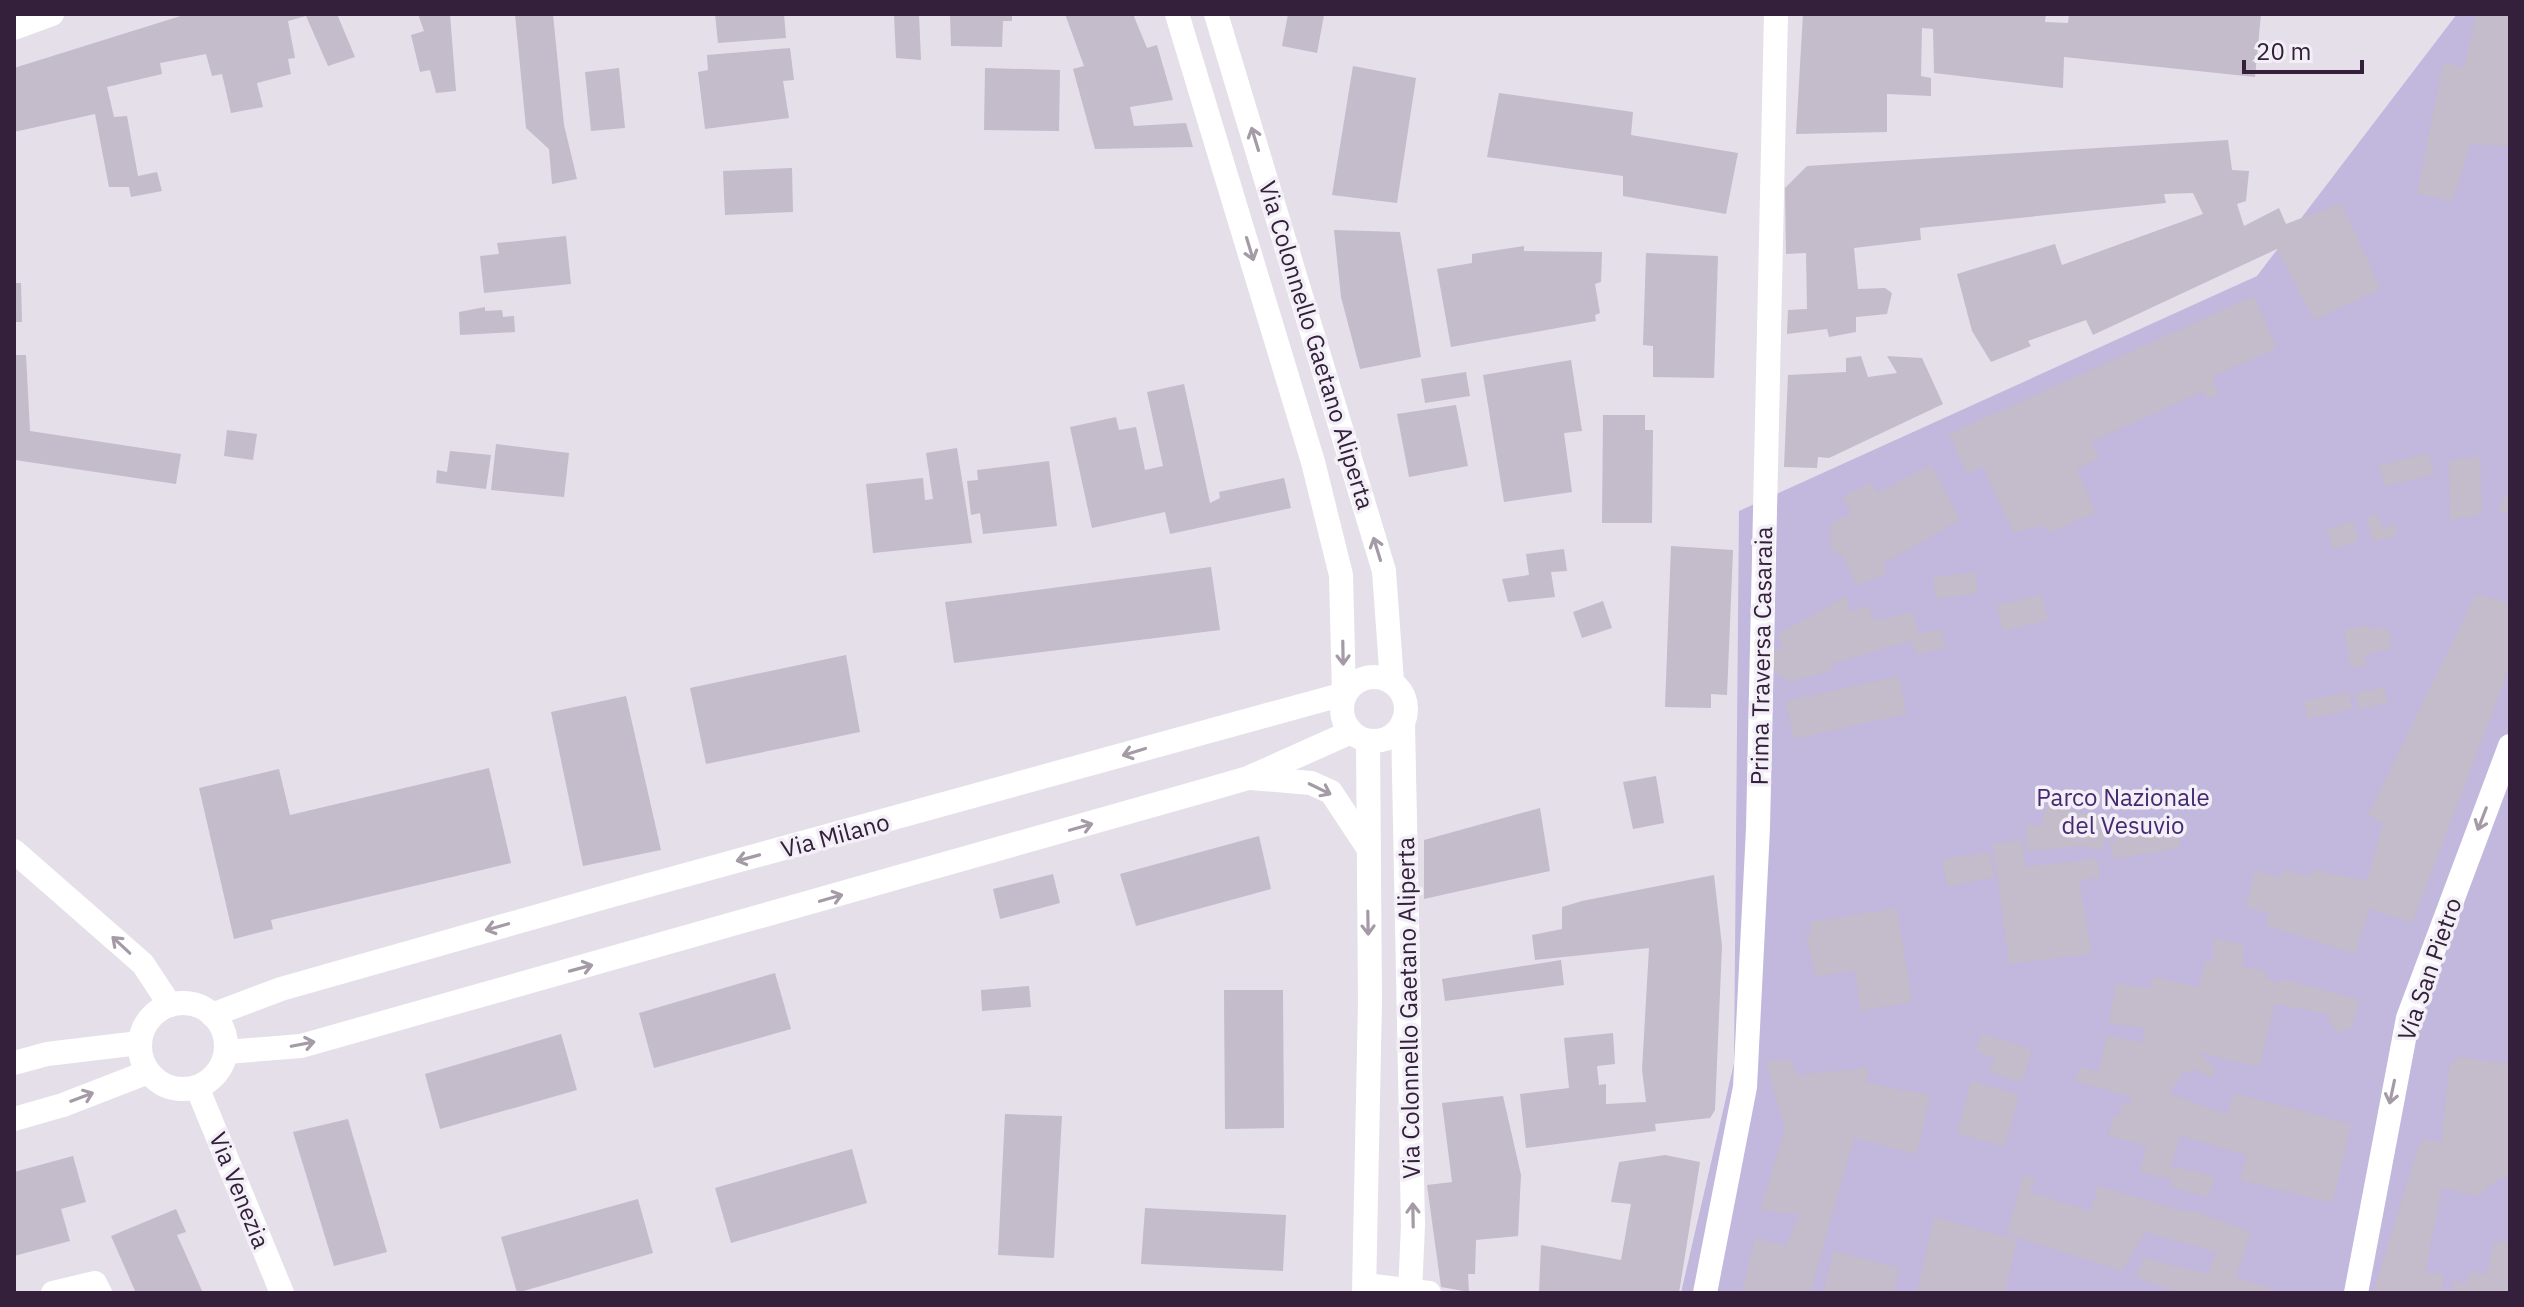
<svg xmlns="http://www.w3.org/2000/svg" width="2524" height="1307" font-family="'IBM Plex Sans',sans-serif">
<rect width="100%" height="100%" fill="#e5dfea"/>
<!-- green -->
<path fill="#c2b7dc" d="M2457,14H2510V1293H1681L1734,1063L1739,511L2257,276Z"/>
<!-- building -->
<g fill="#c4bbcb">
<path d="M187,14H337L355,57L328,66L306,16L288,21L295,58L288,59L291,74L257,83L263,107L231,113L222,74L212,76L206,54L160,63L162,74L107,87L114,117L127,116L138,176L157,172L162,191L131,197L129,187H109L95,114L14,132V68Z"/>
<path d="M418,14H450L456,91L436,93L430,70L420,72L411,35L424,31Z"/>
<path d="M515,14H553L564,125L577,179L552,184L549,149L526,128Z"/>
<path d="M715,14H784L786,38L718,43Z"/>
<path d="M894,14H919L921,60L896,58Z"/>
<path d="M950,14H1012V21H1003L1002,47L951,46Z"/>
<path d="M1065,14H1133L1147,48L1157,45L1173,100L1130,107L1134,126L1186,123L1193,147L1095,149L1073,69L1084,66Z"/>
<path d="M1288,14L1324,15L1317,53L1282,46Z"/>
<path d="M1803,14H2046L2045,22L2068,23L2069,14H2261L2255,77L2064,57L2063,88L1934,73L1933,29L1922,28L1921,76L1931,78V96L1887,94V132L1796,134Z"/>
<path d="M2476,14H2510V147L2470,144L2453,201L2417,194L2443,63L2464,67Z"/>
<path d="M790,48L794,80L783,81L789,118L705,129L698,72L708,70L707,55Z"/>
<path d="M1353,66L1416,78L1397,203L1332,195Z"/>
<path d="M619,68L625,128L591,131L585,72Z"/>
<path d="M985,68L1060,70L1059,131L984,130Z"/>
<path d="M1499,93L1633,112L1631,135L1738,153L1726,214L1623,196V176L1487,157Z"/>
<path d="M2228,140L2232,170L2249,171L2246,201L2237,204L2244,226L2279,208L2286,224L2341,203L2381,289L2314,320L2277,249L2093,335L2086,320L2028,341L2031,346L1991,362L1972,331L1957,274L2055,244L2062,265L2203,214L2193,193L2164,194L2166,203L1920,228L1921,240L1854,248L1858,289L1885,288L1892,293L1887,314L1856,317V332L1829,337L1827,329L1787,334L1788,310L1807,309L1806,253L1786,254L1785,188L1807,166Z"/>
<path d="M792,168L793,212L725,215L723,171Z"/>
<path d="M1334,230L1400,232L1421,357L1360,369L1341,297Z"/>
<path d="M566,236L571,284L484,293L480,256L499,254L497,243Z"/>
<path d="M1524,246V251L1602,252L1601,282L1595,284L1600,313L1595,315L1596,321L1451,347L1437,269L1472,263V254Z"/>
<path d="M1646,253L1718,256L1714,378L1653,377V346L1643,345Z"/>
<path d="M14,283H21L22,322H14Z"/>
<path d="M2254,296L2277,348L2212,377L2219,394L2207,399L2203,391L2091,442L2099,459L2077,469L2096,513L2048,533L2044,525L2013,533L1983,466L1967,474L1949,434Z"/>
<path d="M485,307V311L502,310L503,317L514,316L515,332L460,335L459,312Z"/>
<path d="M14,355H26L30,431L181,454L176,484L15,460Z"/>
<path d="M1861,356L1868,377L1897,373L1887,356L1922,358L1943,404L1829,458L1818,457L1817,468L1784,467L1788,375L1846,372V358Z"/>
<path d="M1571,360L1582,431L1564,433L1572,492L1504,502L1483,375Z"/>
<path d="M1466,372L1470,396L1425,403L1421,379Z"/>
<path d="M1184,384L1210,503L1220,498L1219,492L1284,478L1291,508L1170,534L1165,512L1092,528L1070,427L1116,417L1119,430L1136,427L1145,470L1163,466L1147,392Z"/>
<path d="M1456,405L1468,466L1409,477L1397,414Z"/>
<path d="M1603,415H1645V430H1653L1652,523H1602Z"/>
<path d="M227,430L257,434L253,460L224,456Z"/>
<path d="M496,444L569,453L564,497L491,490Z"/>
<path d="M957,448L972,543L873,553L866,484L923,478L925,500L933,499L926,453Z"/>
<path d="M450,451L491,455L486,489L436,483L437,470L447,472Z"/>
<path d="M2428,453L2434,474L2385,486L2379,466Z"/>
<path d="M2480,456L2482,514L2450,520L2449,461Z"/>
<path d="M1049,461L1057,526L983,534L980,513L971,515L967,481L978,480L977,470Z"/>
<path d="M1931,465L1960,520L1883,564L1887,573L1857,585L1844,558L1831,549L1830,524L1852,513L1842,497L1872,482L1877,493Z"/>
<path d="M2510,487V514L2498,510Z"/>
<path d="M2379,515L2382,528L2395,524L2396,537L2372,541L2367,517Z"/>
<path d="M2353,522L2359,541L2332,549L2327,529Z"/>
<path d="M1671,546L1733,550L1727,695L1711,694V708L1665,707Z"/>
<path d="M1564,549L1567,571L1551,572L1555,597L1508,602L1502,579L1529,575L1526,554Z"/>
<path d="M1211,567L1220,630L954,663L945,602Z"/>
<path d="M1975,572L1978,593L1936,599L1933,577Z"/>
<path d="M2476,594L2510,603V666L2412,923L2369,909L2355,954L2266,925L2268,913L2246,907L2255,870L2280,878L2283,869L2310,877L2312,870L2367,881L2383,823L2368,815Z"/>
<path d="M2042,595L2048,620L2003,631L1997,605Z"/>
<path d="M1846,596L1850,611L1869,606L1874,621L1912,612L1919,634L1942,629L1945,648L1916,654L1911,641L1831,664L1833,670L1789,682L1773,670L1772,652L1783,647L1777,635Z"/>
<path d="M1603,601L1612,628L1582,638L1573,612Z"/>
<path d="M2369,625L2370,629L2388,628L2392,649L2365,654L2367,665L2351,668L2344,629Z"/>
<path d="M846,655L860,732L706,764L690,688Z"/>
<path d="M1899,676L1907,714L1794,739L1786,701Z"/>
<path d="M2384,687L2388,703L2359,709L2355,693Z"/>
<path d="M2349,692L2352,709L2307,719L2304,701Z"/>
<path d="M626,696L661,850L583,866L551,712Z"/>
<path d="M489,768L511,863L271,920L273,929L234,939L199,788L279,769L290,815Z"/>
<path d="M1656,776L1664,823L1633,829L1623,782Z"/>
<path d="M2046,806L2110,819L2102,850L2080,846L2026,851L2027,824L2042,826Z"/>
<path d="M1540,808L1550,871L1424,899V840Z"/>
<path d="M2177,829L2180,848L2113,859L2110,840Z"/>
<path d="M1259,836L1271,889L1136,926L1120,874Z"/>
<path d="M2022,840L2025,867L2097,859L2100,877L2079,880L2092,954L2009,964L1993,844Z"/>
<path d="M1990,852L1994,878L1947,886L1942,859Z"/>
<path d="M1053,874L1060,903L1000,919L993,889Z"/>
<path d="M1714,875L1722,946L1715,1110L1710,1118L1655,1124L1656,1131L1526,1148L1520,1094L1569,1088L1564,1038L1613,1033L1615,1064L1597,1066L1599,1085L1606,1084V1104L1646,1102L1642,1070L1649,948L1535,960L1532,935L1562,929V907L1582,901Z"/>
<path d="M1897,908L1912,1002L1861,1011L1855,970L1816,977L1806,934L1812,933L1810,922Z"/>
<path d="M2213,939L2244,944L2242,966L2268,972L2266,979L2281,983L2283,979L2360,1000L2352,1026L2339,1033L2327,1019L2332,1015L2275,1004L2259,1067L2200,1053L2216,1069L2211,1078L2197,1070L2184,1072L2169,1093L2227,1115L2234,1093L2351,1124L2333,1203L2240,1180L2247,1155L2181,1136L2170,1166L2214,1176L2208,1197L2170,1186L2172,1180L2140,1172L2146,1146L2108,1135L2114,1115L2118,1117L2122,1103L2129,1104L2131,1097L2076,1081L2080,1067L2098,1072L2107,1035L2142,1043L2145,1028L2109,1023L2116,983L2150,989L2153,977L2199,987L2205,961L2213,962Z"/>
<path d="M1561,960L1564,985L1445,1001L1442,979Z"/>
<path d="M775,973L791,1029L654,1068L639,1013Z"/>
<path d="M1029,986L1031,1007L982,1011L981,990Z"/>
<path d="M1224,990H1283L1284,1128L1225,1129Z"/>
<path d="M561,1034L577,1090L440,1129L425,1074Z"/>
<path d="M1981,1034L2032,1049L2022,1082L1989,1072L1994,1057L1976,1052Z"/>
<path d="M2460,1057L2510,1064V1180L2499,1178L2479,1196L2442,1188L2425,1273L2444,1274L2442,1289L2452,1291L2453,1281L2466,1284L2469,1272L2487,1274L2494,1242L2510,1241V1293H2373L2421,1139L2441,1142L2449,1069L2452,1061Z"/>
<path d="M1791,1060L1797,1075L1868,1068L1867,1083L1930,1095L1917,1154L1854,1138L1810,1293H1742L1755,1238L1786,1246L1799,1215L1760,1210L1785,1130L1766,1061Z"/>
<path d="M1971,1081L2019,1095L2005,1147L1957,1133Z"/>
<path d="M1503,1096L1521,1175L1518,1236L1476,1240L1475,1274H1468L1469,1292L1441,1287L1427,1185L1452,1182L1442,1103Z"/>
<path d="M1005,1114L1062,1116L1054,1258L998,1255Z"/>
<path d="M348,1119L387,1252L334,1266L293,1132Z"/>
<path d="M852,1149L867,1203L731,1243L715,1188Z"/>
<path d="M1665,1155L1700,1162L1679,1293H1539L1541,1245L1621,1260L1631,1204L1611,1202L1619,1162Z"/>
<path d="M73,1156L86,1202L61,1209L70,1241L14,1256V1172Z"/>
<path d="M2023,1176L2035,1177L2030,1192L2091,1211L2098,1186L2189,1213L2191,1210L2251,1232L2236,1277L2283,1293H2180L2136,1277L2144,1258L2207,1274L2217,1252L2145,1232L2122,1271L2007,1234Z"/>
<path d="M638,1199L653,1253L517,1293L501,1237Z"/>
<path d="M1145,1208L1286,1215L1283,1271L1141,1264Z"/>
<path d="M176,1209L186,1232L177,1235L203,1293H136L111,1236Z"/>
<path d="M1934,1217L2017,1240L2005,1293L1917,1291Z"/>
<path d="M1833,1251L1900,1268L1893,1293H1823Z"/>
</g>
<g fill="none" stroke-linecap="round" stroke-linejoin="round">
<!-- minor -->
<g stroke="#fff" stroke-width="24">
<path d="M1216,14L1384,571L1392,682"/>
<path d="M14,28L52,14"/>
<circle cx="1374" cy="709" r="32"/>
<path d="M1403,722L1413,1225L1410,1293"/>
<path d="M1251,778L1311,783L1331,792L1366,845"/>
<path d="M14,851L143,964L170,1005"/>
<circle cx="183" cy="1046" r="43"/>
<path d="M212,1015L281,989L609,896L1344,694L1341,575L1313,462L1177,14"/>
<path d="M226,1052L301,1046L1210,789L1248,778L1351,732"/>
<path d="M14,1063L47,1054L139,1043"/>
<path d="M197,1087L282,1293"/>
<path d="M14,1119L63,1105L148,1072"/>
<path d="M1366,1285L1429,1293"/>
<path d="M53,1293L95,1283L100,1293"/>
<path d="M1364,1293L1370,1001L1368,741"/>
<path d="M1705,1293L1745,1087L1758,828L1776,14"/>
<path d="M2356,1293L2408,1018L2510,746"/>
</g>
</g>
<!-- one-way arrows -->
<defs><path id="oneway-shaft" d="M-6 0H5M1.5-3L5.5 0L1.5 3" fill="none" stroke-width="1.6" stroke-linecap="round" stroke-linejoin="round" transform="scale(2)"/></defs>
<g stroke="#a49ba6">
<use href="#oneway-shaft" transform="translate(1255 139) rotate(-107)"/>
<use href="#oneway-shaft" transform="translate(1250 249) rotate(73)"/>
<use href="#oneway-shaft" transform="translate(1377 549) rotate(-107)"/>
<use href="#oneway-shaft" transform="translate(1343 653) rotate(89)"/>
<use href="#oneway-shaft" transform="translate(1134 752) rotate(163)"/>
<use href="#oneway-shaft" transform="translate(1320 789) rotate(26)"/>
<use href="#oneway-shaft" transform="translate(2482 819) rotate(111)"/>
<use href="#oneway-shaft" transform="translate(1081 827) rotate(-16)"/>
<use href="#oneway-shaft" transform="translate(748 858) rotate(165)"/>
<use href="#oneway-shaft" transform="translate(831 898) rotate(-16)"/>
<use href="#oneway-shaft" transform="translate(1368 923) rotate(89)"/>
<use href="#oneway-shaft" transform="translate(497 927) rotate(164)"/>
<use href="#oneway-shaft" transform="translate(121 945) rotate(-137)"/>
<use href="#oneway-shaft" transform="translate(581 968) rotate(-15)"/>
<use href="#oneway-shaft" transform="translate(303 1044) rotate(-11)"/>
<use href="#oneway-shaft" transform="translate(2392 1092) rotate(102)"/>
<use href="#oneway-shaft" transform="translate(82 1097) rotate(-21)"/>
<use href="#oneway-shaft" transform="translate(1413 1215) rotate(-91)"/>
</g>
<g text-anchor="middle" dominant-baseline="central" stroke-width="7" stroke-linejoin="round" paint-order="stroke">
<!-- street labels -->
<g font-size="24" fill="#34203a" stroke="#f3eff7">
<text transform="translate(1317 345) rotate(73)">Via Colonnello Gaetano Aliperta</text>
<text transform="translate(1761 656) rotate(-89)">Prima Traversa Casaraia</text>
<text transform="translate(835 835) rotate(-15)">Via Milano</text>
<text transform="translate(2429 969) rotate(-71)">Via San Pietro</text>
<text transform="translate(1408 1008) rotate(-91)">Via Colonnello Gaetano Aliperta</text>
<text transform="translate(240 1190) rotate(68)">Via Venezia</text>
</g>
<!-- park labels -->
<g font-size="24" fill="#472971" stroke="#f3eff7">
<text x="2123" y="797">Parco Nazionale<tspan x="2123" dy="28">del Vesuvio</tspan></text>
</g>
</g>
<!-- border -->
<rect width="2524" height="1307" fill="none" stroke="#34203a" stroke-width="32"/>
<!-- scale -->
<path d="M2244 60v12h118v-12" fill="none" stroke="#34203a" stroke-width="4"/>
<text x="2256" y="60" font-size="24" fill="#34203a" stroke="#f3eff7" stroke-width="6" paint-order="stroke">20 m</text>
</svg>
